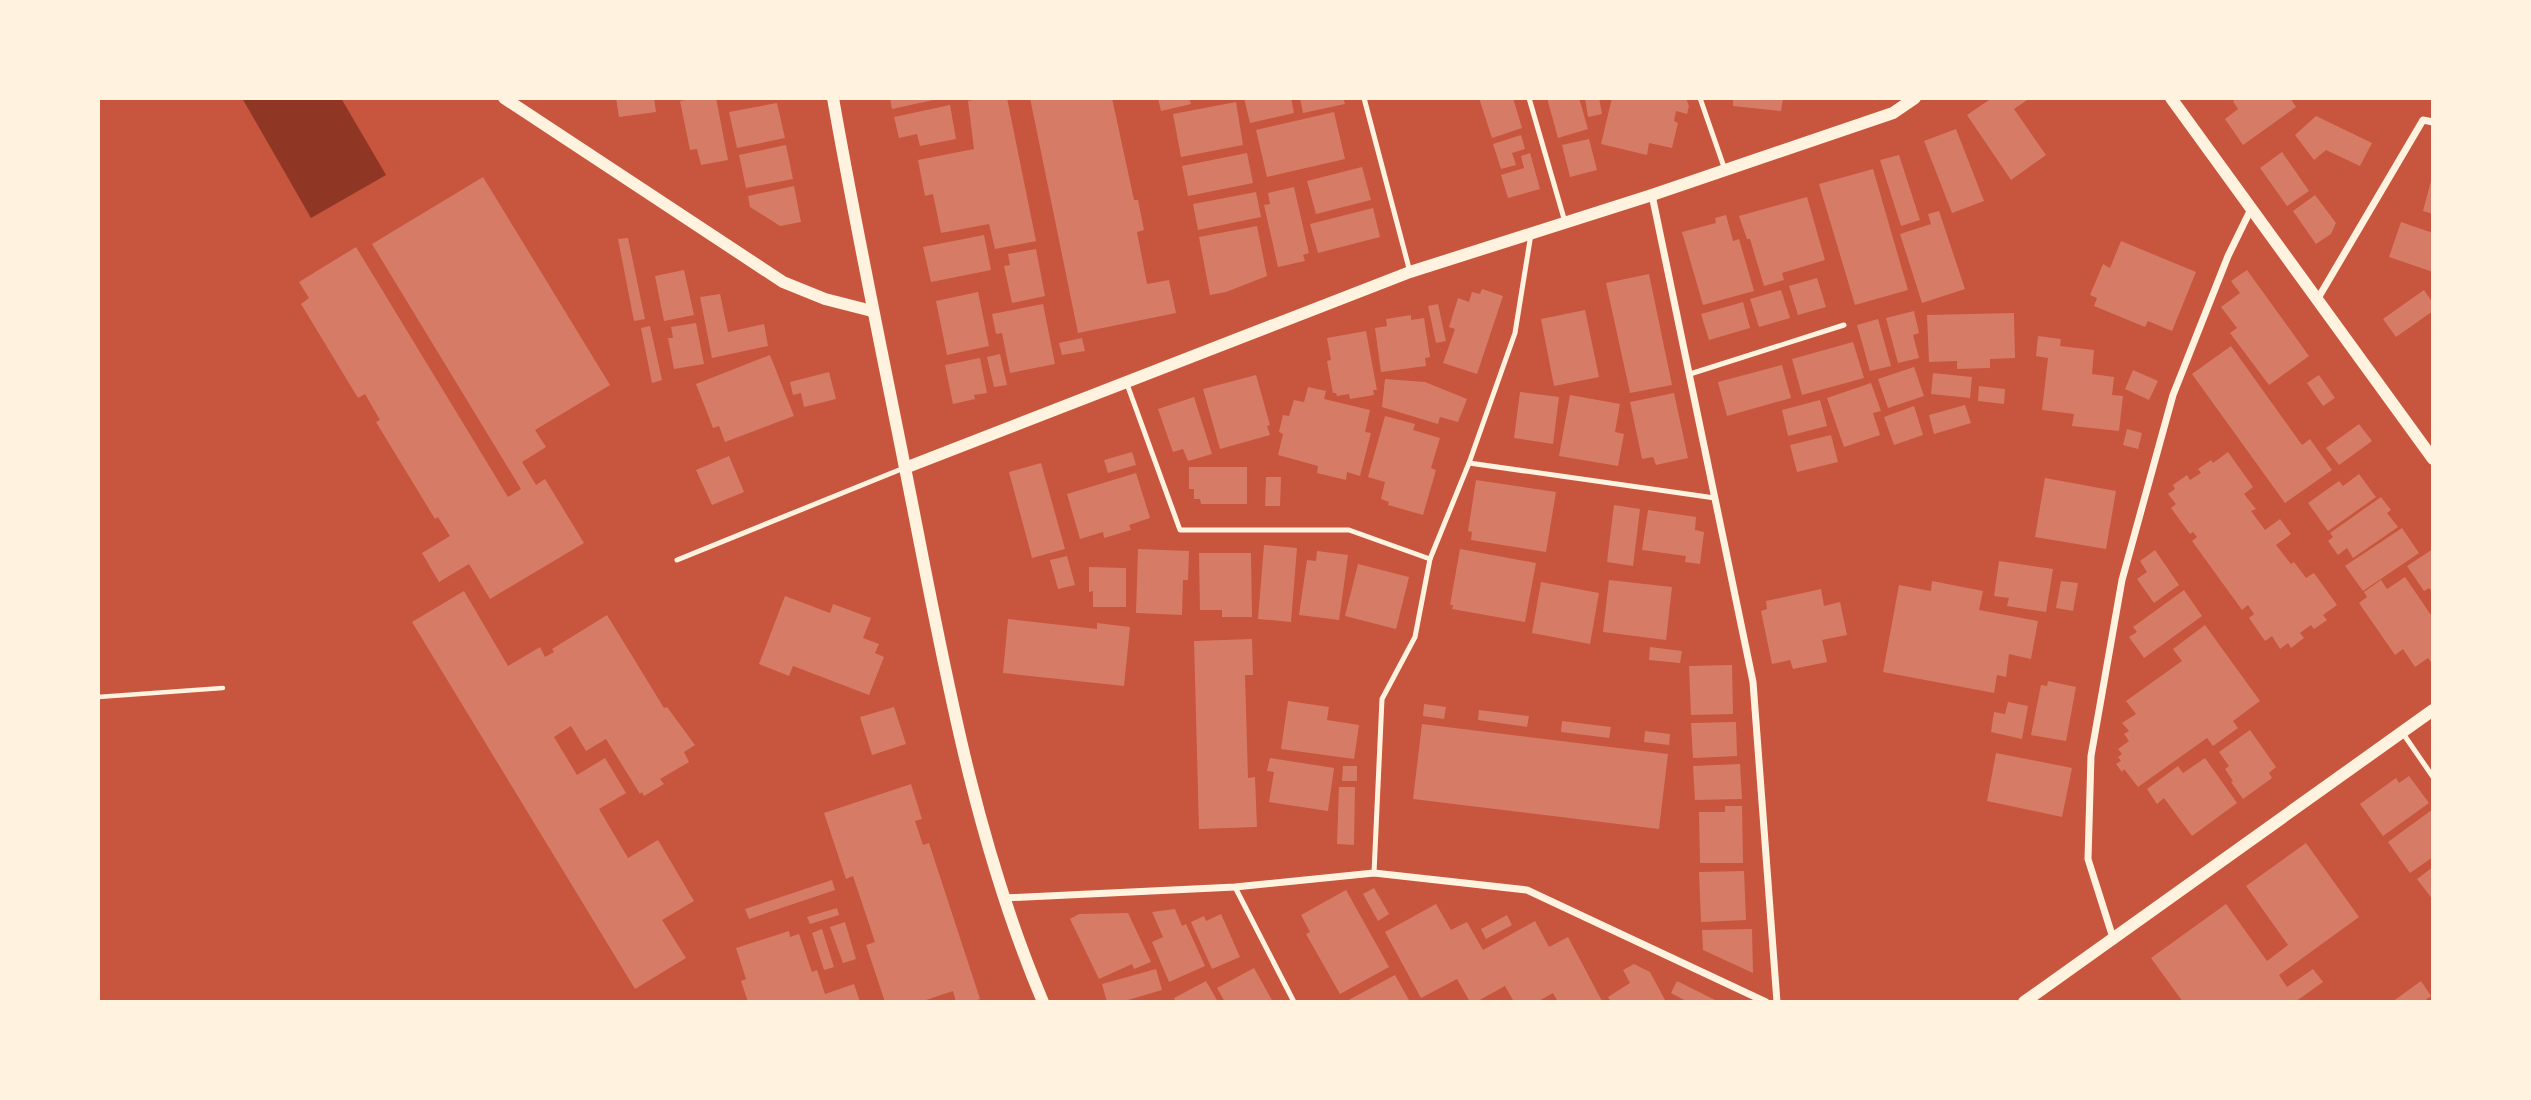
<svg xmlns="http://www.w3.org/2000/svg" width="2531" height="1100" font-family="'Playfair Display',serif">
  <style>
    .water { fill: #8f3625 }
    .building { fill: #d67c66 }
    .lines { fill: none; stroke-linecap: round; stroke-linejoin: round }
    .path { stroke: #fff3e0; stroke-width: 4.5 }
    .service { stroke: #fff3e0; stroke-width: 5 }
    .minor { stroke: #fff3e0; stroke-width: 7 }
    .tertiary { stroke: #fff3e0; stroke-width: 12 }
  </style>
  <rect width="100%" height="100%" fill="#c8553d"/>
  <path class="water" d="M242,98h99l45,77 -75,43z"/>
  <g class="building">
    <path d="M616,98h38l2,14 -37,5z"/>
    <path d="M693,98h23l12,62 -27,5 -4,-16 -7,1 -10,-49z"/>
    <path d="M890,98h48v1l-46,10z"/>
    <path d="M983,98h24l29,143 -41,8 -6,-25 -48,9 -8,-39 -8,2 -7,-36 56,-11 -6,-48z"/>
    <path d="M1030,98h82l22,102h4l6,30 -7,2 10,52 22,-4 7,33 -98,20z"/>
    <path d="M1158,98h31l2,6 -30,7z"/>
    <path d="M1244,98h47l3,15 -44,10z"/>
    <path d="M1300,98h43l2,6 -42,9z"/>
    <path d="M1479,98h34l9,30 -30,10z"/>
    <path d="M1547,98h32l9,31 -30,9z"/>
    <path d="M1585,98h14l3,16 -14,3z"/>
    <path d="M1612,98h74l3,8 -2,8 -11,-3 -2,10 4,2 -6,25 -23,-5 -2,12 -46,-11z"/>
    <path d="M1733,98h50l-2,13 -48,-5z"/>
    <path d="M1992,98h38l-16,11 32,46 -35,25 -44,-65z"/>
    <path d="M2237,98h53l6,9 -53,38 -18,-26 13,-10 -5,-8z"/>
    <path d="M1236,102l7,43 -62,12 -8,-43z"/>
    <path d="M777,103l8,35 -48,10 -8,-36z"/>
    <path d="M950,105l6,34 -36,7 -3,-12 -18,4 -5,-21z"/>
    <path d="M1334,112l11,47 -78,18 -11,-47z"/>
    <path d="M2316,116l56,27 -12,23 -34,-16 -12,10 -19,-25z"/>
    <path d="M1956,129l28,72 -32,12 -28,-72z"/>
    <path d="M1521,135l4,14 -13,4 4,12 -15,4 -8,-25z"/>
    <path d="M1589,139l8,31 -27,7 -8,-32z"/>
    <path d="M786,145l7,34 -47,9 -7,-33z"/>
    <path d="M2282,152l27,39 -22,15 -27,-38z"/>
    <path d="M1247,153l6,30 -65,13 -6,-30z"/>
    <path d="M1530,153l10,36 -32,9 -7,-23 23,-7 -3,-12z"/>
    <path d="M1899,155l21,65 -19,6 -21,-66z"/>
    <path d="M1362,167l9,33 -55,14 -9,-33z"/>
    <path d="M1873,169l35,121 -53,15 -36,-121z"/>
    <path d="M483,177l127,208 -75,45 11,17 -24,15 14,23 9,-6 39,64 -94,56 -21,-35 -30,18 -17,-29 28,-17 -12,-19 -3,2 -59,-97 4,-2 -15,-26 -7,4 -57,-94 8,-6 -10,-16 57,-35 152,250 13,-8 -149,-245z"/>
    <path d="M2432,177l1,1v36l-10,-3z"/>
    <path d="M794,186l7,36 -21,4 -30,-19 -2,-11z"/>
    <path d="M1294,187l15,66 -6,2 2,6 -27,6 -14,-62 6,-1 -2,-11z"/>
    <path d="M1256,192l5,25 -63,13 -5,-26z"/>
    <path d="M2315,195l21,28 -5,11 -15,10 -23,-33z"/>
    <path d="M1807,197l18,63 -43,13 2,7 -20,6 -14,-47h-3l-8,-23z"/>
    <path d="M1373,208l7,29 -62,16 -8,-29z"/>
    <path d="M1939,211l26,78 -43,14 -22,-69 31,-10 -3,-10z"/>
    <path d="M1726,215l7,26 6,-2 15,52 -51,14 -21,-73 34,-9 -1,-5z"/>
    <path d="M2401,222l32,11v39l-44,-15z"/>
    <path d="M1257,226l10,50 -41,16 -16,3 -11,-58z"/>
    <path d="M984,235l7,35 -60,12 -8,-35z"/>
    <path d="M628,238l17,81 -11,2 -16,-82z"/>
    <path d="M2121,241l75,31 -24,59 -24,-10 -3,6 -51,-21 3,-8 -7,-3 13,-31 7,4z"/>
    <path d="M1036,249l9,47 -33,7 -8,-37 6,-1 -2,-11z"/>
    <path d="M684,270l10,45 -30,6 -9,-45z"/>
    <path d="M2247,270l62,86 -40,29 -39,-52 7,-5 -16,-21 19,-14 -9,-12z"/>
    <path d="M1649,274l23,111 -42,8 -24,-110z"/>
    <path d="M1817,278l9,29 -28,8 -9,-29z"/>
    <path d="M1482,289l21,7 -26,78 -34,-11 12,-34 -6,-2 9,-29 11,4 3,-10 8,2z"/>
    <path d="M1781,290l9,28 -31,9 -9,-28z"/>
    <path d="M2424,290l9,13v8l-37,26 -13,-18z"/>
    <path d="M978,292l11,54 -42,9 -11,-54z"/>
    <path d="M720,294l8,38 36,-8 4,22 -56,12 -12,-61z"/>
    <path d="M1743,302l7,26 -41,12 -8,-26z"/>
    <path d="M1043,304l12,60 -45,9 -8,-40 -6,1 -4,-20z"/>
    <path d="M1438,304l8,37 -10,2 -8,-37z"/>
    <path d="M1585,310l14,67 -45,9 -13,-67z"/>
    <path d="M1914,311l5,22 -6,2 6,23 -21,5 -12,-45z"/>
    <path d="M2014,313l1,45 -25,1v9l-33,1v-8l-28,1 -2,-47z"/>
    <path d="M1411,315v5l13,-2 6,39 -5,1 1,8 -45,6 -6,-44 12,-2 -1,-7z"/>
    <path d="M1878,319l13,47 -21,5 -13,-46z"/>
    <path d="M696,323l8,41 -30,5 -6,-31h5l-2,-11z"/>
    <path d="M650,326l12,54 -10,3 -11,-55z"/>
    <path d="M1366,331l11,59h-4l1,5 -24,4 -1,-5 -12,2 -1,-3h-3l-6,-32 4,-1 -4,-22z"/>
    <path d="M2038,336l23,3 -1,7 34,4 -2,24 22,3 -2,18 11,1 -4,35 -47,-5 2,-12 -32,-4 6,-52 -12,-2z"/>
    <path d="M1082,338l3,13 -23,4 -3,-12z"/>
    <path d="M1853,342l11,36 -62,17 -10,-36z"/>
    <path d="M2231,346l71,99 8,-6 22,31 -47,33 -93,-129z"/>
    <path d="M1000,354l7,31 -13,2 -7,-30z"/>
    <path d="M770,355l24,61 -69,26 -6,-16 -6,2 -17,-44z"/>
    <path d="M980,358l7,35 -13,2 1,4 -22,5 -8,-39z"/>
    <path d="M1782,365l9,33 -64,18 -9,-34z"/>
    <path d="M1914,367l10,29 -36,12 -10,-29z"/>
    <path d="M2133,370l25,11 -9,19 -24,-11z"/>
    <path d="M829,372l7,27 -32,8 -3,-14 -8,2 -3,-13z"/>
    <path d="M1933,373l39,4 -2,21 -39,-4z"/>
    <path d="M1256,375l14,50 -3,1 3,9 -50,14 -17,-60z"/>
    <path d="M2319,375l16,23 -12,8 -16,-23z"/>
    <path d="M1385,379l40,3 42,17 -9,23 -18,-5 -2,7 -56,-17z"/>
    <path d="M1871,383l10,28 -8,2 7,22 -36,12 -17,-49z"/>
    <path d="M1979,386l26,3 -1,15 -26,-3z"/>
    <path d="M1308,387l18,4 -2,8 46,11 -5,22 6,1 -11,43 -13,-4 -1,8 -29,-7 1,-7 -40,-11 5,-21 -4,-2 4,-17 6,1 5,-16 10,2z"/>
    <path d="M1520,392l39,5 -6,47 -39,-6z"/>
    <path d="M1674,393l14,65 -32,7 -3,-8 -11,2 -12,-57z"/>
    <path d="M1570,395l50,9 -5,28 9,2 -6,32 -59,-10z"/>
    <path d="M1194,397l18,57 -24,7 -5,-12 -10,3 -15,-43z"/>
    <path d="M1820,400l7,26 -39,10 -6,-26z"/>
    <path d="M1965,405l6,18 -37,11 -5,-19z"/>
    <path d="M1914,406l9,29 -29,10 -10,-28z"/>
    <path d="M1385,416l30,8 -2,6 27,8 -9,30 5,2 -13,45 -35,-10 1,-3 -8,-3 4,-17 -17,-5z"/>
    <path d="M2359,424l13,17 -33,24 -13,-17z"/>
    <path d="M2127,429l15,4 -4,16 -15,-4z"/>
    <path d="M1831,435l7,27 -41,10 -7,-27z"/>
    <path d="M1132,452l4,13 -28,8 -4,-13z"/>
    <path d="M2228,452l25,35 -9,7 12,15 -5,2 14,19 15,-11 11,15 -15,11 15,19 3,-2 12,16 8,-5 23,32 -14,10 4,5 -13,9 -3,-4 -11,8 4,5 -13,10 -3,-5 -8,6 -8,-13 -7,5 -16,-23 5,-4 -6,-9 -6,5 -50,-69 5,-4 -4,-5 -3,2 -19,-26 5,-4 -8,-10 7,-5 -2,-4 14,-10 3,5 11,-7 -3,-4 13,-9 2,3z"/>
    <path d="M729,456l15,36 -32,13 -16,-35z"/>
    <path d="M1041,463l24,86 -33,9 -23,-86z"/>
    <path d="M1189,467h58v37h-46l-1,-5h-6v-10h-5z"/>
    <path d="M1136,473l14,45 -21,7 2,5 -27,8 -1,-6 -23,7 -13,-45z"/>
    <path d="M2359,474l17,23 -48,34 -20,-28 31,-22 4,5z"/>
    <path d="M1266,477h15l-1,29h-15z"/>
    <path d="M2045,478l71,13 -10,58 -71,-12z"/>
    <path d="M1476,480l80,12 -10,60 -75,-12 1,-8 -4,-1z"/>
    <path d="M2381,497l10,13 -4,3 11,14 -45,31 -6,-10 -9,7 -10,-14 5,-4 -3,-4z"/>
    <path d="M1614,505l26,4 -7,57 -26,-4z"/>
    <path d="M1648,510l48,7 -1,13 9,2 -4,32 -15,-2 1,-6 -44,-6z"/>
    <path d="M2402,528l17,25 -56,38 -18,-25z"/>
    <path d="M1264,545l33,3 -6,74 -33,-3z"/>
    <path d="M1138,549l51,2 -1,29h-5l-1,35 -46,-2z"/>
    <path d="M1460,549l76,14 -11,59 -73,-13 1,-4h-3z"/>
    <path d="M2433,549v44l-4,-5 -5,3 -17,-25z"/>
    <path d="M2155,550l24,35 -25,18 -17,-24 10,-7 -7,-11z"/>
    <path d="M1317,551l31,4 -9,65 -40,-5 8,-55 9,1z"/>
    <path d="M1199,553h52l1,64h-30v-7h-22z"/>
    <path d="M1067,556l8,29 -17,4 -8,-29z"/>
    <path d="M1999,561l54,8 -7,43 -39,-6 2,-8 -15,-2z"/>
    <path d="M1358,564l51,13 -13,52 -51,-13z"/>
    <path d="M1089,567l37,1v39h-33v-16l-4,1z"/>
    <path d="M2405,577l28,41v42l-2,2 -3,-4 -13,9 -12,-18 -8,6 -36,-52 8,-6 -3,-5 17,-12 6,9z"/>
    <path d="M1609,580l63,7 -6,53 -63,-8z"/>
    <path d="M1932,581l51,10 -4,19 59,11 -7,38 -22,-5 -3,23 -9,-2 -3,18 -111,-21 16,-87 32,6z"/>
    <path d="M2061,581l17,2 -5,28 -17,-3z"/>
    <path d="M1541,582l58,11 -9,51 -58,-11z"/>
    <path d="M1821,589l3,17 16,-4 7,33 -25,5 5,22 -34,7 -3,-9 -18,4 -11,-53 6,-2 -1,-8z"/>
    <path d="M2184,590l18,26 -58,42 -15,-21 8,-5 -4,-5z"/>
    <path d="M464,591l44,75 32,-19 5,10 9,-5 -2,-3 55,-34 57,93 3,-1 28,38 -11,7 5,10 -29,17 4,5 -20,12 -2,-4 -2,2 -34,-55 -20,12 -15,-25 -17,11 23,38 28,-17 21,35 -27,16 29,49 30,-18 36,61 -32,19 24,38 -51,31 -223,-367z"/>
    <path d="M785,596l45,17 3,-9 38,14 -8,20 16,6 -4,9 9,4 -15,38 -76,-29 -4,10 -30,-12z"/>
    <path d="M1008,619l89,10v-6l33,4 -6,59 -121,-13z"/>
    <path d="M2205,625l55,76 -27,20 5,7 -25,18 -6,-8 -69,49 -14,-18 -2,3 -6,-8 5,-3 -3,-4 4,-3 -4,-5 11,-8 -5,-7 5,-3 -7,-8 14,-9 -10,-13 56,-40 -9,-12z"/>
    <path d="M1252,639l1,36h-8l3,103 7,-1 2,50 -58,2 -5,-188z"/>
    <path d="M1650,647l32,4 -2,12 -31,-3z"/>
    <path d="M1732,665l1,49 -42,1 -2,-49z"/>
    <path d="M2048,681l28,6 -10,54 -35,-6 10,-50 6,1z"/>
    <path d="M1288,701l41,6 -2,13 32,5 -5,34 -73,-10z"/>
    <path d="M2008,702l20,4 -6,33 -31,-7 3,-20 11,2z"/>
    <path d="M1424,704l22,3 -2,12 -21,-3z"/>
    <path d="M894,707l12,37 -34,11 -12,-38z"/>
    <path d="M1479,710l50,6 -2,11 -49,-7z"/>
    <path d="M1562,721l49,6 -2,11 -48,-6z"/>
    <path d="M1736,722l1,34 -44,2 -2,-35z"/>
    <path d="M1422,724l246,30 -9,75 -246,-30z"/>
    <path d="M2250,730l26,37 -7,6 3,5 -29,21 -12,-17 2,-1 -8,-12 4,-3 -10,-14z"/>
    <path d="M1645,731l25,3 -1,11 -25,-3z"/>
    <path d="M1996,753l76,15 -10,49 -75,-16z"/>
    <path d="M1270,758l64,10 -6,43 -59,-9 5,-30 -7,-1z"/>
    <path d="M2205,758l32,45 -45,33 -28,-38 -7,6 -10,-15 31,-23 5,7z"/>
    <path d="M1740,764l2,35 -47,1 -2,-34z"/>
    <path d="M1343,766h14v15h-15z"/>
    <path d="M2409,776l20,27 -46,33 -23,-32 36,-26 3,5z"/>
    <path d="M911,784l11,35 -7,2 8,24 6,-2 51,156 -9,3h-15l-3,-11 -33,11h-35l-19,-57 9,-3 -22,-66 -7,3 -22,-66z"/>
    <path d="M1339,787h16l-1,58 -17,-1z"/>
    <path d="M1725,806h17l1,57h-43l-1,-51h26z"/>
    <path d="M2433,809v48l-23,16 -22,-31z"/>
    <path d="M2306,843l53,74 -80,58 8,12 26,-18 10,13 -28,20h-112l-32,-44 75,-54 41,57 21,-16 -42,-59z"/>
    <path d="M2433,867v33l-16,-21z"/>
    <path d="M1744,871l2,49 -45,2 -2,-50z"/>
    <path d="M832,880l3,10 -86,29 -4,-10z"/>
    <path d="M1374,888l15,26 -11,7 -15,-27z"/>
    <path d="M1346,890l43,77 -49,27 -34,-60 4,-2 -9,-17z"/>
    <path d="M1436,904l15,26 16,-8 16,28 52,-29 14,26 19,-10 34,64 -44,1 -5,-9 -16,9h-23l-9,-16 -29,16h-6l-13,-23 -36,19 -36,-66z"/>
    <path d="M837,908l2,7 -29,9 -3,-7z"/>
    <path d="M1175,909l7,17 4,-2 19,42 -36,16 -17,-40 11,-5 -11,-25z"/>
    <path d="M1128,913l23,49 -17,7 -2,-5 -33,15 -29,-60 9,-5z"/>
    <path d="M1221,914l19,43 -28,12 -21,-47 13,-6 2,5z"/>
    <path d="M1507,915l5,10 -26,14 -5,-10z"/>
    <path d="M845,922l11,37 -13,4 -13,-36z"/>
    <path d="M822,929l12,38 -10,3 -12,-37z"/>
    <path d="M1752,929l1,44 -50,-23 -1,-20z"/>
    <path d="M789,931l1,6 9,-3 13,38 5,-2 8,24 29,-10 6,18h-112l-7,-21 5,-2 -10,-31z"/>
    <path d="M1634,964l16,8 16,30h-55l-3,-5 22,-14 -7,-13z"/>
    <path d="M1254,968l19,34h-48l-8,-14z"/>
    <path d="M1156,969l6,21 -41,12h-14l-5,-18z"/>
    <path d="M1395,975l15,27h-65z"/>
    <path d="M1206,981l12,21h-42l-2,-4z"/>
    <path d="M1677,981l42,21h-31l-17,-9z"/>
    <path d="M2421,981l10,15 -8,6h-31z"/>
  </g>
  <g class="lines">
    <path class="path" d="M98,697l125,-9"/>
    <g class="service">
      <path d="M1364,98l46,174"/>
      <path d="M1529,98l36,124"/>
      <path d="M1700,98l25,72"/>
      <path d="M1690,374l154,-49"/>
      <path d="M1127,384l53,146h169l81,29"/>
      <path d="M1469,463l246,35"/>
      <path d="M677,560l227,-92"/>
      <path d="M2402,732l31,45"/>
      <path d="M1374,873l8,-174 33,-62 15,-78 39,-96 46,-130 16,-99"/>
      <path d="M1235,887l59,115"/>
    </g>
    <g class="minor">
      <path d="M1652,195l101,487 24,320"/>
      <path d="M2317,300l106,-180 10,2"/>
      <path d="M1004,898l231,-11 139,-14 153,17 239,112"/>
      <path d="M2113,938l-25,-79 3,-103 31,-176 51,-185 55,-139 23,-47"/>
    </g>
    <g class="tertiary">
      <path d="M504,98l279,184 42,17 47,12"/>
      <path d="M833,98c24,137 53,273 80,410 33,168 63,336 130,494"/>
      <path d="M2171,98l262,361"/>
      <path d="M905,468l505,-196 242,-77 241,-82 22,-15"/>
      <path d="M2024,1002l409,-292"/>
    </g>
  </g>
  <rect width="2531" height="1100" fill="none" stroke="#fff3e0" stroke-width="200"/>
</svg>
